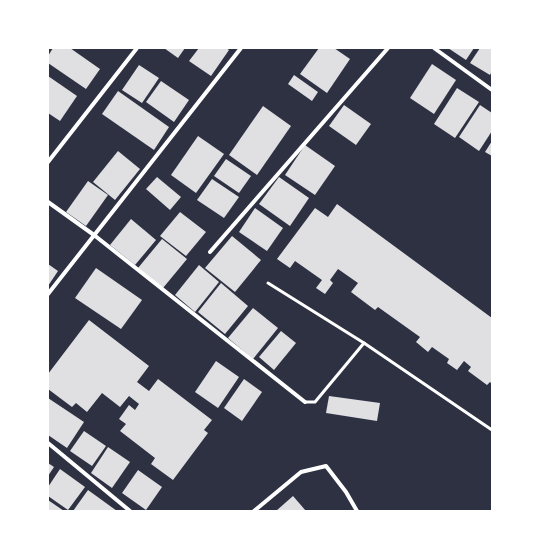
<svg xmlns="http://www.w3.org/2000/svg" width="540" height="559" font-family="Overpass,sans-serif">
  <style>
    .building { fill: #e0e0e3 }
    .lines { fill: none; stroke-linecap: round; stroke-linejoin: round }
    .service { stroke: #fff; stroke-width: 3 }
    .minor { stroke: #fff; stroke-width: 4 }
  </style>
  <rect width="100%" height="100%" fill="#2d3142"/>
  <g class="building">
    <path d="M53,48h17l30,21 -14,20 -38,-26v-7z"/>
    <path d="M164,48h21l-7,10z"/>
    <path d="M199,48h27l3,2 -18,26 -22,-15z"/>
    <path d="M319,48h15l16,11 -23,34 -27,-19z"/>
    <path d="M448,48h26l-8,12z"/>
    <path d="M480,48h12v23l-2,4 -20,-12z"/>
    <path d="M432,64l24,16 -22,34 -24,-16z"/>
    <path d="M139,65l20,13 -17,25 -20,-13z"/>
    <path d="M294,75l24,17 -6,9 -24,-17z"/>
    <path d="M48,76l29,20 -17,25 -12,-8z"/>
    <path d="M161,81l28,19 -15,22 -28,-20z"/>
    <path d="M457,88l22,14 -24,36 -21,-14z"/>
    <path d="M118,91l51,36 -15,23 -52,-36z"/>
    <path d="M344,105l27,19 -15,21 -27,-19z"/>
    <path d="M480,105l12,8v18l-13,20 -20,-14z"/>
    <path d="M263,106l28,20 -34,49 -28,-20z"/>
    <path d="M198,136l26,18 -28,39 -25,-18z"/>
    <path d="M492,141v15l-7,-4z"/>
    <path d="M305,145l30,21 -20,29 -30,-20z"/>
    <path d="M118,151l22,18 -25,31 -22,-18z"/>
    <path d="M226,159l25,17 -12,17 -25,-17z"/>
    <path d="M157,177l24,20 -11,13 -24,-21z"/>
    <path d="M279,177l30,21 -19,28 -31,-22z"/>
    <path d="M212,179l27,18 -15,21 -27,-18z"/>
    <path d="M88,181l20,14 -22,31 -20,-14z"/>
    <path d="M337,204l155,114v66l-2,-2 -3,3 -19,-14 3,-4 -7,-6 -7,9 -10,-7 2,-4 -17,-12 -4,5 -12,-10 4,-5 -42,-30 -3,3 -24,-18 7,-9 -20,-14 -8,11 3,3 -8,11 -9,-6 6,-8 -27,-19 -5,7 -13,-9 38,-51 13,9z"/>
    <path d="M255,208l28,20 -16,23 -28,-19z"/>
    <path d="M180,212l26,20 -20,24 -26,-20z"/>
    <path d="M131,219l25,21 -21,25 -25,-20z"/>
    <path d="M232,236l29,24 -26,32 -30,-24z"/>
    <path d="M162,239l25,20 -24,29 -25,-20z"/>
    <path d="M48,264l10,7 -10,15z"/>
    <path d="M199,265l20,17 -24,30 -20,-17z"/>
    <path d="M96,268l46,32 -21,29 -46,-31z"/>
    <path d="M221,283l27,23 -23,28 -27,-22z"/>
    <path d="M253,308l25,20 -25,31 -25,-21z"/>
    <path d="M89,320l60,46 -12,16 12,9 9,-12 54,41 -8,10 4,3 -35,47 -22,-16 4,-6 -35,-27 6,-7 -7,-5 10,-14 6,5 4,-6 -10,-8 -9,11 -18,-14 -15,19 -11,-9 -4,4 -24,-18v-15z"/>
    <path d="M281,331l15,12 -22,27 -15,-13z"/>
    <path d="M216,361l23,16 -21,31 -23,-16z"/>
    <path d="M244,379l18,13 -20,29 -18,-13z"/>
    <path d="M329,396l51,7 -3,18 -51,-8z"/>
    <path d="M48,398l36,24 -17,26 -19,-13z"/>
    <path d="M84,431l22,15 -14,20 -22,-15z"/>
    <path d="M108,447l22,15 -18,26 -21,-15z"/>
    <path d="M48,463l6,4 -6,9z"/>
    <path d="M60,469l25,18 -17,23 -20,-14v-9z"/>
    <path d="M138,470l24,17 -16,23 -24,-17z"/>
    <path d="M88,490l29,21h-44z"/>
    <path d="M293,496l13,15h-30z"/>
    <path d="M48,500l16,11h-16z"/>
  </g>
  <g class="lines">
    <g class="service">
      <path d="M268,283l96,60"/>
      <path d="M305,402h10l49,-59 128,87"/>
    </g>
    <g class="minor">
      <path d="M434,48l58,42"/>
      <path d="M48,162l89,-114"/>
      <path d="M48,202l46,33 211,167"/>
      <path d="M210,252l178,-204"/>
      <path d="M48,294l193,-246"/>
      <path d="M48,443l82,68"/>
      <path d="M254,511l47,-39 25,-6 20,26 11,19"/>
    </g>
  </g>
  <rect width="540" height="559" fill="none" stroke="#ffffff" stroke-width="98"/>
</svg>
